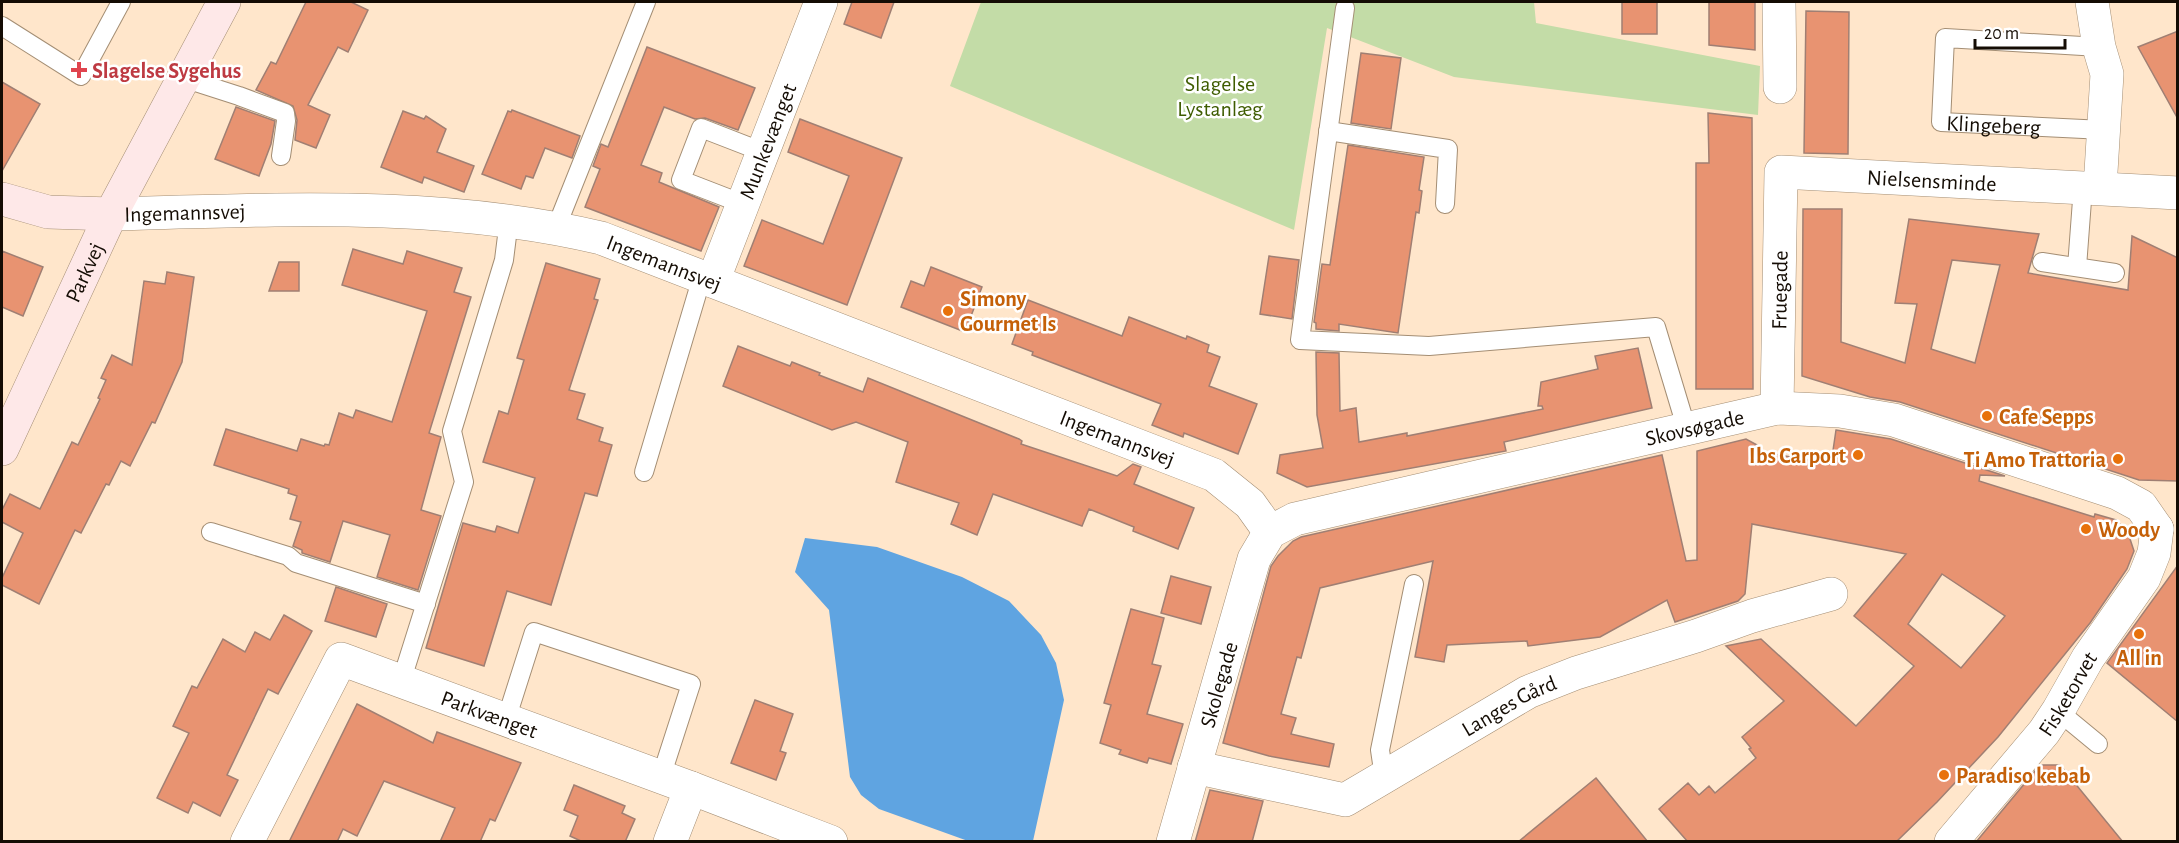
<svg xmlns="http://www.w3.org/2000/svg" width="2179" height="843" font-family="'Alegreya Sans',sans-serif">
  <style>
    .green { fill: #c3dca7 }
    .water { fill: #5fa4e1 }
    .building { fill: #e89371; stroke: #a07f73; stroke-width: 1.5; fill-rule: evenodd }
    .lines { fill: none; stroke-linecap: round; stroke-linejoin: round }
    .lane-casing { stroke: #a48e74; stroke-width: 20 }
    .street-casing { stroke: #a48e74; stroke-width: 34 }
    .secondary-casing { stroke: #a48e74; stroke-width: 34 }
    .lane { stroke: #fff; stroke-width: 18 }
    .street { stroke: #fff; stroke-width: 33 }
    .secondary { stroke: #fee8e8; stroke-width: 33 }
    .health-dot { fill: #e0444e; stroke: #fff; stroke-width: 2 }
    .food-dot { fill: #e8710a; stroke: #fff; stroke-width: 2 }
    .labels { text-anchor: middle; stroke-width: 5; stroke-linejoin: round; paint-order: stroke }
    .health-label { font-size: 22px; font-weight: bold; fill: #be3a42; stroke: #fff; text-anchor: start }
    .park-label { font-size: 22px; fill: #3e5c00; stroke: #fff }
    .street-label { font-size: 22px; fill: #140c04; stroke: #fff }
    .food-label { font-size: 22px; font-weight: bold; fill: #c56008; stroke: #fff; text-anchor: start }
  </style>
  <rect width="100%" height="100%" fill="#ffe6cb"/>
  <path class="green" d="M981,2h553l2,21 224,43 -2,49 -304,-38 -127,-49 -33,202 -344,-144z"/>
  <path class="water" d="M805,538l72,9 85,30 47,24 32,34 15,28 8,37 -31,141h-65l-89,-32 -18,-14 -11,-18 -21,-167 -34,-38z"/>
  <g class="building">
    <path d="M306,2h45l17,8 -20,42 -10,-5 -30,58 22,10 -14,33 -21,-8 2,-20 -4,-14 -37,-16 15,-28 5,2z"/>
    <path d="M852,2h42l-13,36 -37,-14z"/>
    <rect x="1622" y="2" width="35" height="32"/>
    <path d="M1709,2h46v48l-46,-5z"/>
    <path d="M1806,11l43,1 -1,142 -44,-1z"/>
    <path d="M2178,31v88l-40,-72z"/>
    <path d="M647,47l108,41 -17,42 -33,-12 -10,1 -31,-12 -23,58 21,8 -3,9 60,25 -18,44 -116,-44 15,-38 -7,-3 8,-22 7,3z"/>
    <path d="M1361,53l40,5 -10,71 -40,-6z"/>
    <path d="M2,82l38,22 -38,67z"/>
    <path d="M236,107l39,14 -4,23 -12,32 -44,-17z"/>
    <path d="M512,110l68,26 -8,22 -27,-10 -12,30 -7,-2 -5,13 -39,-15 26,-63 3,1z"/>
    <path d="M403,111l21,8 2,-3 20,13 -9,23 37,14 -10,26 -40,-15 -2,6 -41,-16z"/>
    <path d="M1708,113l44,5 1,271h-57v-226h13z"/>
    <path d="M800,119l102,39 -55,147 -103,-39 18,-46 61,24 26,-68 -61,-24z"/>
    <path d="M1348,145l76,12 -5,33 3,1 -3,22 -3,-1 -18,121 -59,-9v7l-23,-2v-6l-2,-1 8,-58 8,1z"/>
    <path d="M1803,209h39l-1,133 64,21 12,-59 -22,-1 14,-84 130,15 -11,39 100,17 4,-54 46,22v223l-39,-1 -239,-78 -30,-5 -68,-21zM1952,260l48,5 -25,98 -44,-14z"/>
    <path d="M353,249l50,15 4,-13 55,17 -8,24 17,5 -42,136 12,4 -20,73 20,6 -23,74 -41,-13 13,-42 -47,-14 -13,41 -28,-9v-3l-9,-4 8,-24 -11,-3 7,-23 -9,-3 1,-4 -75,-24 12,-36 71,22 4,-12 23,7 1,-2 4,1 10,-32 14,5 3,-8 36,12 35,-111 -85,-26z"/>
    <path d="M2,251l41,16 -20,49 -21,-9z"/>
    <path d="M1269,256l30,4 -7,59 -32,-5z"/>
    <path d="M279,262h20v29h-30z"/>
    <path d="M546,263l54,16 -6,20 4,1 -29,90 16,4 -8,25 26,9 -4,13 13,4 -15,51 -12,-3 -34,112 -44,-14 -23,75 -58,-18 37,-125 32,9 2,-6 21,7 17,-55 -52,-16 16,-51 9,3 16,-54 -7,-2z"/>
    <path d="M931,267l51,20 -17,45 -64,-25 10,-26 13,5z"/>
    <path d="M167,272l27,5 -12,85 -27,61 -3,-1 -22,44 -9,-5 -12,24 -3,-1 -25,49 -6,-3 -36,74 -37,-19v-7l21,-45 -21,-11v-12l8,-16 30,15 32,-67 6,3 22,-46 -2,-1 8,-18 -5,-2 11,-23 20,10 12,-84 21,3z"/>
    <path d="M1028,300l94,36 7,-19 57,22 1,-3 22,9 -2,7 13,5 -11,29 48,18 -19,50 -54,-21 -1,4 -31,-12 9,-21 -129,-49 1,-3 -21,-8z"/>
    <path d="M738,346l52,20 2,-4 28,11 -1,2 44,17 5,-14 151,61 3,2 -1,3 96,32 16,-12 8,3 -7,17 60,24 -16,41 -45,-18 1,-4 -45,-18 -7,17 -89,-32 -16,41 -26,-11 8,-21 -63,-21 12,-40 -52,-20 -24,8 -109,-44z"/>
    <path d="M1638,348l14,60 -148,34 2,9 -199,36 -30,-14 3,-18 43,-7 -6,-33 -1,-63 23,1 1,58 16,-3 3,34 48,-9v3l136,-27 -1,-3h-4l3,-24 57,-13 -3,-13z"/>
    <path d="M1836,430l55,9 114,37 -25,-1 -1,6 115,36 1,-3 21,6 12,13 6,18 -7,18 -37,54 -92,114 -61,65 -41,40h-208l-29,-33 29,-26 11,12 10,-9 6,7 41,-35 -7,-9 2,-1 -9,-11 42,-36 -58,-55 35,-7 95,87 58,-60 -60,-50 52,-62 -154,-30 -7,70 -7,7 -63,21 -8,-22 -67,37 -72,9 -1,-5 -80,4 -3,17 -29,-5 18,-96 -113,27 -19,70 -4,-1 -16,57 15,4 -5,16 43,10 -5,23 -60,-11 -46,-13 48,-177 7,-10 15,-15 8,-4 361,-82 24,106 11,-1v-109l49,-12 11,6v6l74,13zM1942,574l63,42 -44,52 -53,-44z"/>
    <path d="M2178,565v157l-71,-59z"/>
    <path d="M1171,576l40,11 -10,37 -40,-11z"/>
    <path d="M336,587l51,17 -11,33 -51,-16z"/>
    <path d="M1131,609l33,9 -12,46 9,2 -14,48 36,10 -12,40 -22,-6 -2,5 -28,-9 2,-4 -21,-7 11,-38 -7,-2z"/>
    <path d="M284,615l28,16 -34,63 -10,-5 -41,86 11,5 -18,36 -27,-14 -5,11 -31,-15 32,-65 -16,-7 19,-40 5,2 26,-49 22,13 10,-20 15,8z"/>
    <path d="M755,700l38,14 -13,37 6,2 -10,27 -45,-17z"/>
    <path d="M357,704l76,39 4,-11 84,31 -26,58 -5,-2 -10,23h-40l15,-34 -71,-27 -27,55 -14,-7 -6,13h-48z"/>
    <path d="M2040,765h20l63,77h-147z"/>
    <path d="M1596,778l52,64h-130z"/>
    <path d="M574,785l51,21 -3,7 13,6 -10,23h-42l-13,-6 8,-20 -14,-6z"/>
    <path d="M1210,790l53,11 -11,41h-57z"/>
  </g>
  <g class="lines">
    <g class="lane-casing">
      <g id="lane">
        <path d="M1345,8l-45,332 129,6 227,-19 31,103"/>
        <path d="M2,26l79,50 40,-74"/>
        <path id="s1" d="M2099,47l-154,-9 -4,84 163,8"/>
        <path d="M183,78l56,18 46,17 1,8 -5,35"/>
        <path d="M1328,131l120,18 -3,55"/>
        <path d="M743,204l-62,-24 20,-52 62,24"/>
        <path d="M556,228l90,-226"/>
        <path d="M2042,262l73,11"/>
        <path d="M2077,267l6,-80"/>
        <path d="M644,472l58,-195"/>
        <path d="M211,532l77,24 8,7 130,41"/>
        <path d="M401,682l63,-200 -12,-51 52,-171 5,-40"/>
        <path d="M2058,711l40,33"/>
        <path d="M506,720l28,-88 157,52 -30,93"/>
        <path d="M1384,777l-4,-27 34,-166"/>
      </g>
    </g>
    <g class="street-casing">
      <g id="street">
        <path d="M1779,2l1,85"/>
        <path d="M2092,2l7,45 8,27 -7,114"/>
        <path id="s2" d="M111,214c163,-4 330,-14 490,24l613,237 36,29 20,28"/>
        <path id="s3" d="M713,281l108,-279"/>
        <path id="s4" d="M1777,408l4,-236 397,21"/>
        <path id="s5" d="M1194,767l151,33 183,-108 48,-19 120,-37 56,-20 79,-22"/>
        <path id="s6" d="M247,842l94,-183 350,129 140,54"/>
        <path d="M670,842l21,-54"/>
        <path id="s7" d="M1173,842l81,-283 16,-27 25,-13 482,-111 63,3 54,9 223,73 24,13 16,23"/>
        <path id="s8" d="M1951,842l93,-110 14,-21 30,-53 56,-80 10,-25 3,-24"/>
      </g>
    </g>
    <g class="secondary-casing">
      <g id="secondary">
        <path d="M2,199l46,13 63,2"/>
        <path id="s9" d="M2,449l109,-235 113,-212"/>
      </g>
    </g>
    <use href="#lane" class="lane"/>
    <use href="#street" class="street"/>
    <use href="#secondary" class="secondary"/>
  </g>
  <path class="health-dot" d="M76 61h6v6h6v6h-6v6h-6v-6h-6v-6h6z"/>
  <g class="food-dot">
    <circle cx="948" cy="311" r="6"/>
    <circle cx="1987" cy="416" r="6"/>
    <circle cx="1858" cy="455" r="6"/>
    <circle cx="2118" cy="459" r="6"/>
    <circle cx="2086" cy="529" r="6"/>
    <circle cx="2139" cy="634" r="6"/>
    <circle cx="1944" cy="775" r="6"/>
  </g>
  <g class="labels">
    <g class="health-label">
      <text x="92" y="78">Slagelse Sygehus</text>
    </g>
    <g class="park-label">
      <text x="1220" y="91">Slagelse<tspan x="1220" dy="25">Lystanlæg</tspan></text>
    </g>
    <g class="street-label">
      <text dy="8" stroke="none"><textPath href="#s1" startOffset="291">Klingeberg</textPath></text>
      <text dy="8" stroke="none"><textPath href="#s3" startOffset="150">Munkevænget</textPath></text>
      <text dy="8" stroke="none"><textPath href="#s4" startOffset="387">Nielsensminde</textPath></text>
      <text dy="8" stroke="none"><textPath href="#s2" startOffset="74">Ingemannsvej</textPath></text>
      <text dy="8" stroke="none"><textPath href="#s2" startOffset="560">Ingemannsvej</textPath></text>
      <text dy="8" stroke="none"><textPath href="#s9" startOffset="195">Parkvej</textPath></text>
      <text dy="8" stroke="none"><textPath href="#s4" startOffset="118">Fruegade</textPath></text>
      <text dy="8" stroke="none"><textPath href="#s7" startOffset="764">Skovsøgade</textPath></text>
      <text dy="8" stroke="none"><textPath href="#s2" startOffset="1046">Ingemannsvej</textPath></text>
      <text dy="8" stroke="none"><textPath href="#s7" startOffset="164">Skolegade</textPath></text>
      <text dy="8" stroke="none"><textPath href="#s8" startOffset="189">Fisketorvet</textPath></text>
      <text dy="8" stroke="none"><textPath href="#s5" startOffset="344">Langes Gård</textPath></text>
      <text dy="8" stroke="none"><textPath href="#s6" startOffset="364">Parkvænget</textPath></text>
    </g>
    <g class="food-label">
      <text x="960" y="306">Simony<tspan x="960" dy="25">Gourmet Is</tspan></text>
      <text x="1999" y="424">Cafe Sepps</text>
      <text x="1846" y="463" text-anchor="end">Ibs Carport</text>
      <text x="2106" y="467" text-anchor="end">Ti Amo Trattoria</text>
      <text x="2098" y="537">Woody</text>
      <text x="2139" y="665" text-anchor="middle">All in</text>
      <text x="1956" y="783">Paradiso kebab</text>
    </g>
  </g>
  <rect width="2179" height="843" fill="none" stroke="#140c04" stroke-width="6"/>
  <path d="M1975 39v9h90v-9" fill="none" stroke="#140c04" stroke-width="3"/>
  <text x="1984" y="39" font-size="18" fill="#140c04" stroke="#ffffff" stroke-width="4.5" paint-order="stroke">20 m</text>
</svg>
